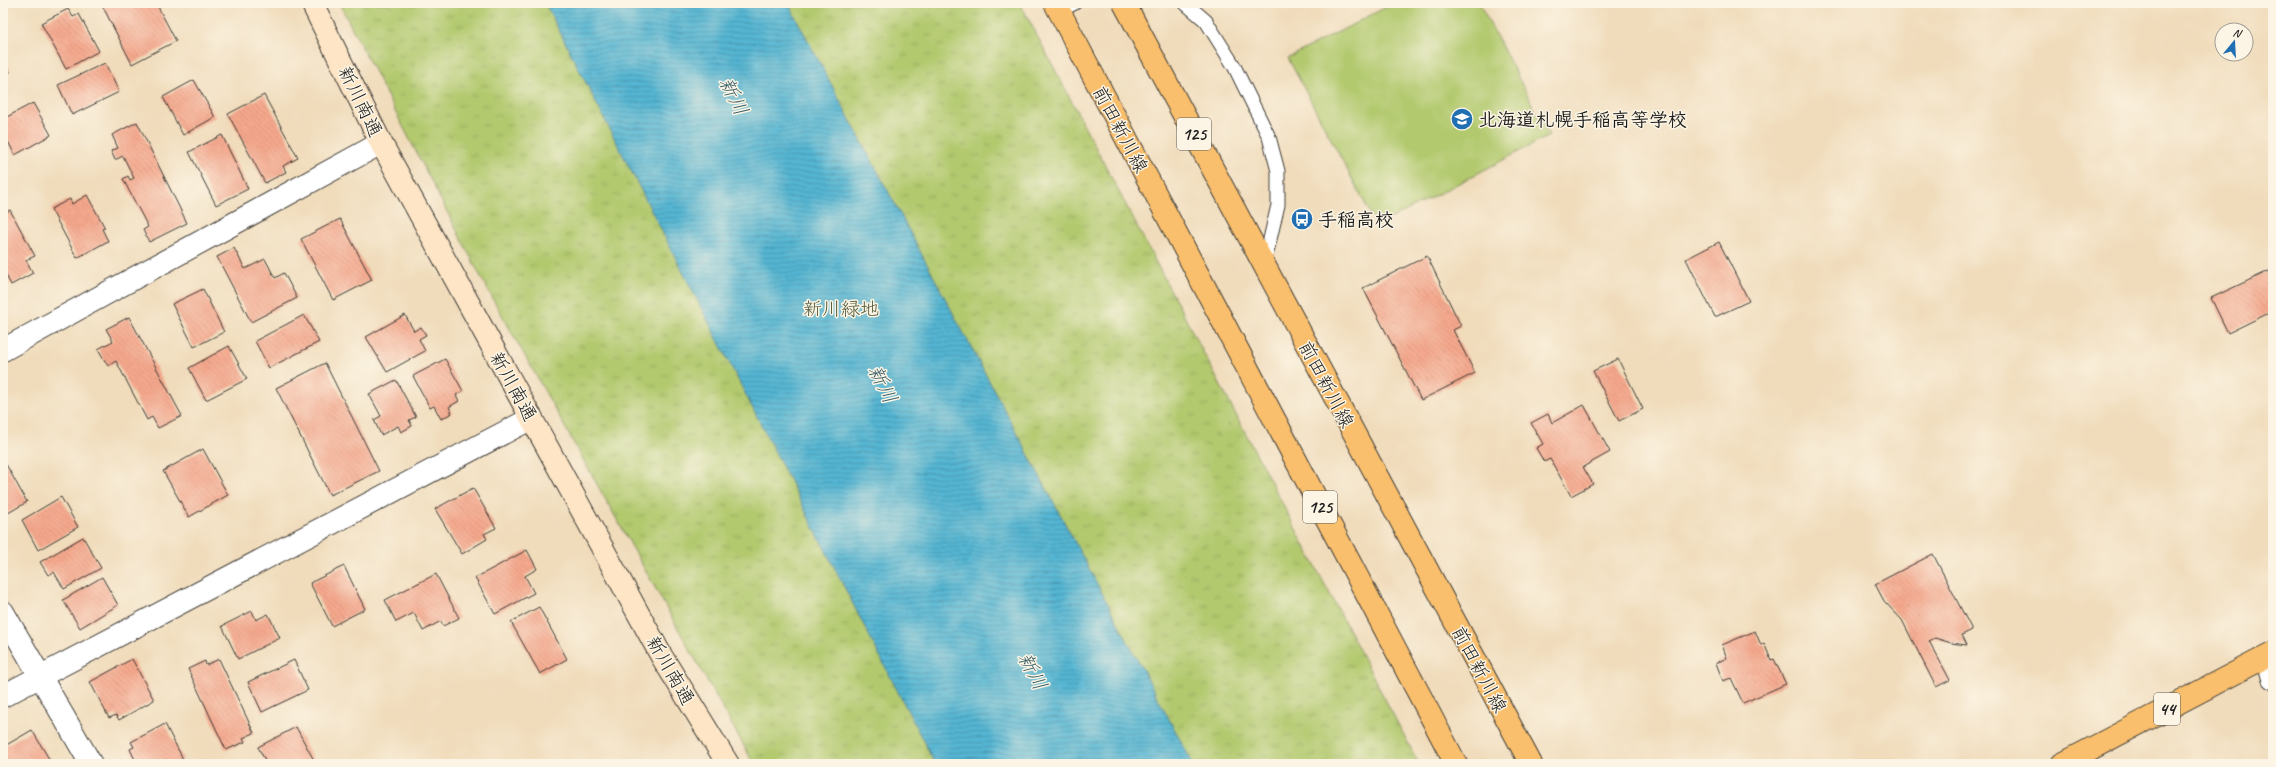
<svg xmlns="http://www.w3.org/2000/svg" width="2276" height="767" font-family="Caveat,'Klee One',sans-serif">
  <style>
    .green { fill: #b2c96e; stroke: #677245 }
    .park { fill: url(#park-tufts); stroke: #677245 }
    .water { fill: url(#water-rules); stroke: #386978 }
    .building { fill: url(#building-back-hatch) }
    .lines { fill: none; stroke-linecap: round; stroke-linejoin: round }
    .lane-casing { stroke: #3c3934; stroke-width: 15 }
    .street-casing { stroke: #3c3934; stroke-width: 24 }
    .secondary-casing { stroke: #3c3934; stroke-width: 24 }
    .primary-casing { stroke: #3c3934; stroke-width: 24 }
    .lane { stroke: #fff; stroke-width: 13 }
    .street { stroke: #fff; stroke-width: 22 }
    .secondary { stroke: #fde5c5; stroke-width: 22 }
    .primary { stroke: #f9bf6d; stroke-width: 22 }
    .labels { text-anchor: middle; stroke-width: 3; stroke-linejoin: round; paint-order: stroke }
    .shield { fill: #fcf5e5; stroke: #5f5d58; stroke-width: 1 }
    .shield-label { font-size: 18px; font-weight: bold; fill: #1c1c1c }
    .street-label { font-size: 19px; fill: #1c1c1c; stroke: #fcf5e5 }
    .poi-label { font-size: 19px; font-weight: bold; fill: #1c1c1c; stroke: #fcf5e5; text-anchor: start }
    .park-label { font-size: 19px; fill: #505939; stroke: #fcf5e5 }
    .water-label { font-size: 20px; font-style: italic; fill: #335a65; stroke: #fcf5e5 }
  </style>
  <defs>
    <pattern id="park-tufts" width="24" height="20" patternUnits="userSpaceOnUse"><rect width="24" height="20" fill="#b2c96e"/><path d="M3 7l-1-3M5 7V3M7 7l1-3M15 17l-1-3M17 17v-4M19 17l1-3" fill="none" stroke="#98ac5f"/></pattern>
    <pattern id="water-rules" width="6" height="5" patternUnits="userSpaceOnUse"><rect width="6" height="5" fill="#55b6d3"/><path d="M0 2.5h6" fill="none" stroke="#4693aa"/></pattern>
    <pattern id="building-back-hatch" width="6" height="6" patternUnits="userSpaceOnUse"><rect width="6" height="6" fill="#f5a88d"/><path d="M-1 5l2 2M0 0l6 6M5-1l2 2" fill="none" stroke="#d19079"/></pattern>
  </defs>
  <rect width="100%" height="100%" fill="#fcf5e5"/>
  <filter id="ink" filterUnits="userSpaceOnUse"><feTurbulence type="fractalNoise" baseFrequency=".025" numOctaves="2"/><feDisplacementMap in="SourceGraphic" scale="8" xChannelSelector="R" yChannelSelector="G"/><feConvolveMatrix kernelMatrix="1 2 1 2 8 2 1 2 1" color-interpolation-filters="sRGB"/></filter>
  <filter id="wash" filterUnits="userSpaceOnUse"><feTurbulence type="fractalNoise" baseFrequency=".012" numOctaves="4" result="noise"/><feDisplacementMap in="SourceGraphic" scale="16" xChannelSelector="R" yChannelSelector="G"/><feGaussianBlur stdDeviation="0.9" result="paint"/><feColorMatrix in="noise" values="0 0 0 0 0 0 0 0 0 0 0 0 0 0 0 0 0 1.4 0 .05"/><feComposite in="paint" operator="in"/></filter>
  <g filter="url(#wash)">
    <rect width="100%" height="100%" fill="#f0dcbb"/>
    <path class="green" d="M1394,3h85l70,133 -172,90 -89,-168z"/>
    <path class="park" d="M339,3h681l399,761h-665l-270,-481z"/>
    <path class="water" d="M545,3h243l405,761h-258z"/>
    <g id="blocks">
      <g class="building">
        <path d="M101,3h55l20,38 -44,23z"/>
        <path d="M68,9l5,8 6,-3 20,37 -33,18 -25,-46z"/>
        <path d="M3,59l7,13 -7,4z"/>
        <path d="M105,63l14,29 -47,23 -14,-30z"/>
        <path d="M194,80l21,37 -32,18 -20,-38z"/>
        <path d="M264,95l34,63 -15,8 3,6 -21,11 -37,-69z"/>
        <path d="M33,103l18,32 -36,20 -12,-23v-13z"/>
        <path d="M137,122l50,101 -38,19 -6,-12 5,-3 -25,-48 5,-3 2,4 4,-2 -11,-22 -8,4 -4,-9 7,-3 -6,-13z"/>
        <path d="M222,135l26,54 -32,16 -27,-53z"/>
        <path d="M87,195l18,33 -3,1 6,12 -31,17 -26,-49 19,-10 2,5z"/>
        <path d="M10,210l25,46 -9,4 7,13 -22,12 -8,-16v-55z"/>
        <path d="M340,219l32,61 -39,20 -32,-61z"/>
        <path d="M1719,242l30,59 -34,16 -29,-58z"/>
        <path d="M234,248l11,21 20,-10 10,19 9,-5 13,25 -46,24 -34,-65z"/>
        <path d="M1427,256l34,70 -8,4 22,43 -54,27 -58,-112z"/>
        <path d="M2273,269v42l-45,22 -17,-35z"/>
        <path d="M203,289l21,43 -30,15 -22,-43z"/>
        <path d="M304,315l15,27 -50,26 -14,-27z"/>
        <path d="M405,315l9,16 7,-4 5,8 -7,4 6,12 -38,21 -21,-35z"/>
        <path d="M129,317l53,99 -24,12 -6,-11 -5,3 -31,-59 -8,5 -10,-17 15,-8 -7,-12z"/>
        <path d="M229,346l18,33 -41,21 -17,-32z"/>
        <path d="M445,359l18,32 -7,4 3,6 -10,6 3,6 -11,6 -7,-13 -4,2 -17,-32z"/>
        <path d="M1618,359l25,50 -24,12 -26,-50z"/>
        <path d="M325,363l54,108 -49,24 -54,-107z"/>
        <path d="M396,380l20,37 -7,3 3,6 -11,6 -3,-6 -17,9 -7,-15 7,-4 -12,-22z"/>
        <path d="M1584,405l26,47 -27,15 10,17 -22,12 -21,-37 -6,3 -8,-14 7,-4 -12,-21 17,-9 4,9z"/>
        <path d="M203,449l25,46 -39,22 -26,-46z"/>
        <path d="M3,459l24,43 -24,14z"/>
        <path d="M473,488l23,40 -12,6 3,5 -25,15 -27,-45z"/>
        <path d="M61,497l17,30 -40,23 -16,-30z"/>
        <path d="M83,537l18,31 -37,21 -10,-17 -6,3 -8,-13z"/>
        <path d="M527,550l10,19 -12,7 9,17 -39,21 -20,-36z"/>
        <path d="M1933,554l39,76 -10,5 5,10 -16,-2 -16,-5 -6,3 21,39 -14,7 -34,-67 -18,-19 -9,-17z"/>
        <path d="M344,566l21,43 -33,17 -22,-43z"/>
        <path d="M436,574l23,44 -16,8 -2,-5 -18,10 -9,-18 -18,9 -11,-22z"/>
        <path d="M102,577l16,28 -38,23 -17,-28z"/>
        <path d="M539,607l28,52 -27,15 -29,-52z"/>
        <path d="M252,611l4,9 12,-6 12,24 -42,21 -16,-33z"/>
        <path d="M1755,631l6,14 3,-2 7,17 3,-1 12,25 -43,19 -12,-25 -8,3 -7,-18 11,-5 -5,-13z"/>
        <path d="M132,659l22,41 -35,20 -3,-5 -7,3 -19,-36z"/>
        <path d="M219,659l35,74 -11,5 2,4 -19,8 -38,-81 17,-8 1,4z"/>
        <path d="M294,660l14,30 -46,22 -14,-30z"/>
        <path d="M165,724l18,35 -9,5h-37l-7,-15 4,-2 -3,-5z"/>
        <path d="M296,727l20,37h-49l-9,-17z"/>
        <path d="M32,730l20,34h-47l-2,-3v-14z"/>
      </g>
    </g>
  </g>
  <g filter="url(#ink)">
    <use href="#blocks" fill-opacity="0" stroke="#3c3934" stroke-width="1"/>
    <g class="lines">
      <g class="lane-casing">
        <g id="lane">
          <path d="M1185,3l21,18 28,45 35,71 9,34v34l-14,60"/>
          <path d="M1059,11l16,-8"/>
        </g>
      </g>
      <g class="street-casing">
        <g id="street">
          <path d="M3,350l378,-207"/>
          <path d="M3,612l88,152"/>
          <path d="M2267,657l6,21"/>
          <path d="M3,696l529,-278"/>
        </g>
      </g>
      <g class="secondary-casing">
        <path id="secondary" d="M312,3l69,140 281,514 66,107"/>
      </g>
      <g class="primary-casing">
        <g id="primary">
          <path d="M1055,3l401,761"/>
          <path d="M1124,3l407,761"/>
          <path d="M2062,764l211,-111"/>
        </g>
      </g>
      <use href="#lane" class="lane"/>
      <use href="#street" class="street"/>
      <use href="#secondary" class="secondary"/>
      <use href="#primary" class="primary"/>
    </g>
  </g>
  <defs>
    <g id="school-disc" transform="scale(1.15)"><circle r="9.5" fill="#1f6fb2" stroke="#fcf5e5"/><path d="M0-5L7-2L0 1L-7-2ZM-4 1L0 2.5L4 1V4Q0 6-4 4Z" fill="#fff"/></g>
    <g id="bus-disc" transform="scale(1.15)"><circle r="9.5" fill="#1f6fb2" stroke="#fcf5e5"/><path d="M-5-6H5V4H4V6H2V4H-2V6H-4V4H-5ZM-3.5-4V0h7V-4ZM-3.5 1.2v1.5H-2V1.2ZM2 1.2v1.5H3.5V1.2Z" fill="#fff"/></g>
  </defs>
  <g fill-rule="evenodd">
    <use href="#school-disc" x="1462" y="119"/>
    <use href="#bus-disc" x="1302" y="219"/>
  </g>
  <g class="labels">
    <g class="shield">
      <rect x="1177" y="118" width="34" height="32" rx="3"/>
      <rect x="1303" y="491" width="34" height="32" rx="3"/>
      <rect x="2154" y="693" width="26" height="32" rx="3"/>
    </g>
    <g class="shield-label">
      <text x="1194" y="140">125</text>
      <text x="1320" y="513">125</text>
      <text x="2167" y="715">44</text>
    </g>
    <g class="street-label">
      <text transform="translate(361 101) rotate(64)" y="7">新川南通</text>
      <text transform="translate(1121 129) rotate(62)" y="7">前田新川線</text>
      <text transform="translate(1327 384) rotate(62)" y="7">前田新川線</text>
      <text transform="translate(514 386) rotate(61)" y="7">新川南通</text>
      <text transform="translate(1480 669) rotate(62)" y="7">前田新川線</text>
      <text transform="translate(671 670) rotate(60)" y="7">新川南通</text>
    </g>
    <g class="poi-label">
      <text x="1478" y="126">北海道札幌手稲高等学校</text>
      <text x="1318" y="226">手稲高校</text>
    </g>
    <g class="park-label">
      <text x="841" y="315">新川緑地</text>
    </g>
    <g class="water-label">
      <text transform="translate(734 96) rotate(63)" y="7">新川</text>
      <text transform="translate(883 384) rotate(63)" y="7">新川</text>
      <text transform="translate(1033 671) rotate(62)" y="7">新川</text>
    </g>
  </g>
  <rect width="2276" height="767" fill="none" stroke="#fcf5e5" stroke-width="16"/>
  <g transform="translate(2234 42) rotate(18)"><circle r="19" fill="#fcf5e5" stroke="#a29e95"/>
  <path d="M0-3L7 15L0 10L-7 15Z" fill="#1f6fb2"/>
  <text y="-6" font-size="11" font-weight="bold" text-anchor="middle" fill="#1c1c1c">N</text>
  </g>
</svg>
